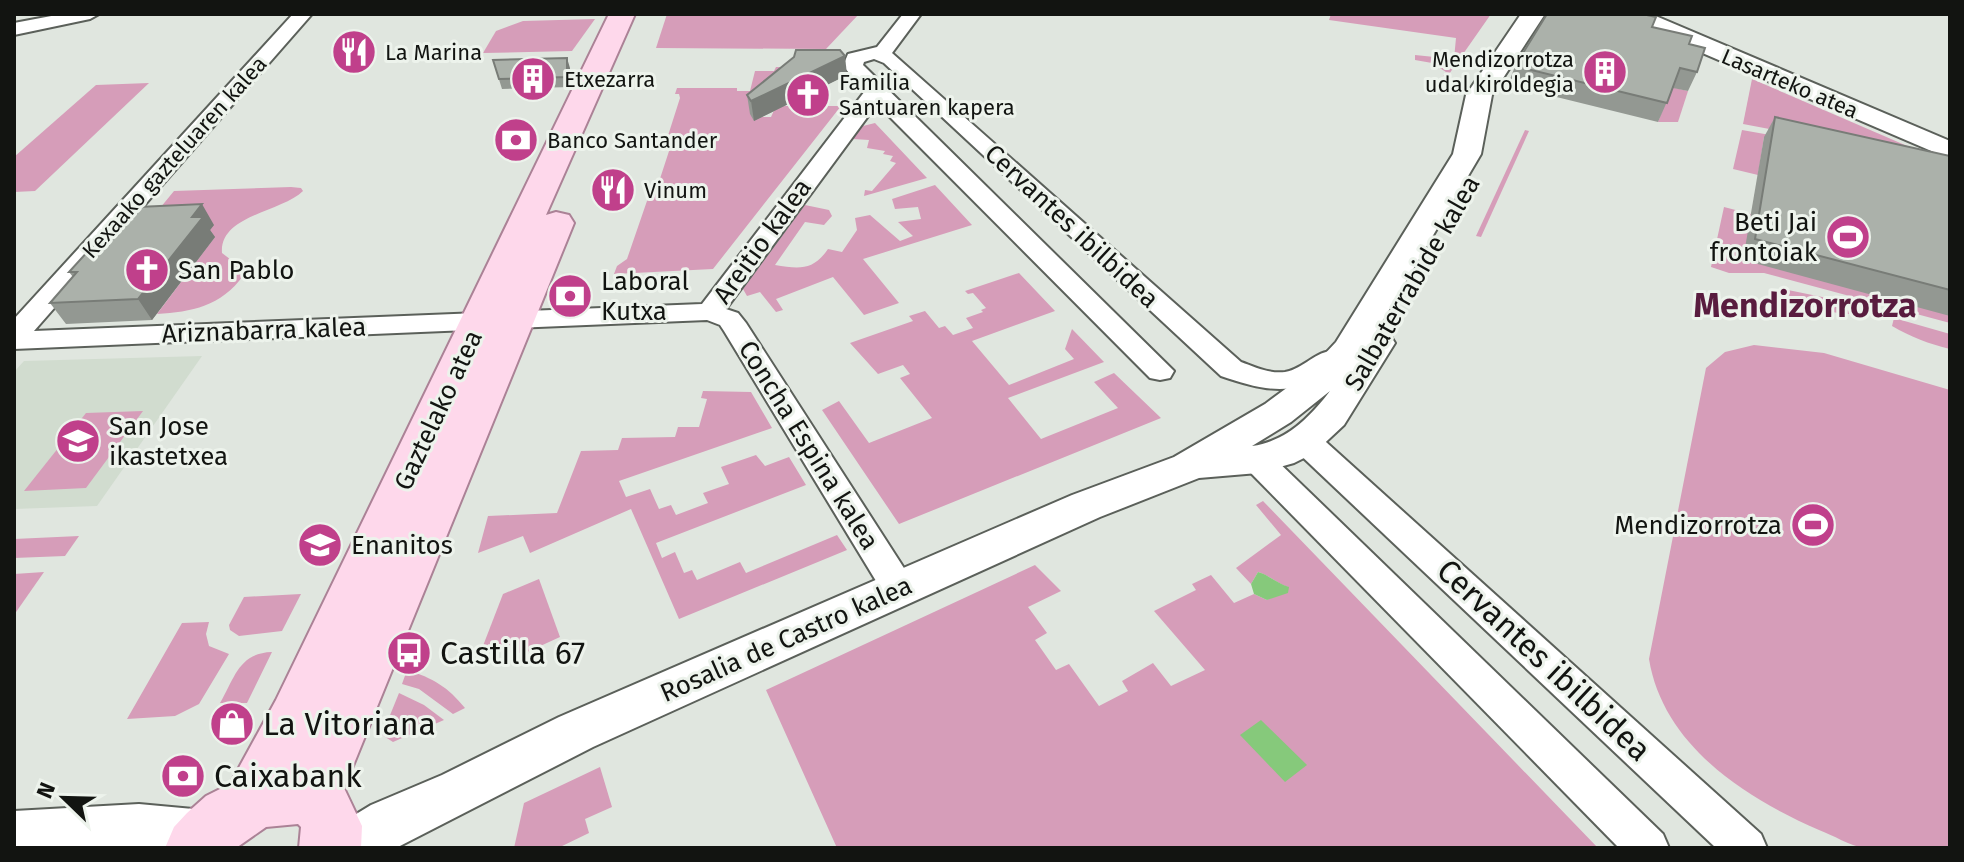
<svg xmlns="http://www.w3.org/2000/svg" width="1964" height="862" font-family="'Fira Sans',sans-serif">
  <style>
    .built { fill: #d1dccf }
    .green { fill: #d69db9 }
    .water { fill: #86c97b }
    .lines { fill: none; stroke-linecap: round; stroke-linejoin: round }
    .minor-casing { stroke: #5b605a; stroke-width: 4 }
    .tertiary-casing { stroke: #5b605a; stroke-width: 4 }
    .secondary-casing { stroke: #5b605a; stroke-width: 4 }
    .primary-casing { stroke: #ab8296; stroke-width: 4 }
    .minor { fill: #fff; fill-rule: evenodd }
    .tertiary { fill: #fff; fill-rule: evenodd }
    .secondary { fill: #fff; fill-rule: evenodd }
    .primary { fill: #fed8eb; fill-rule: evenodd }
    .wall { fill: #939892 }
    .shaded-wall { fill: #787c77 }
    .building { fill: #abb1aa; stroke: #787c77; stroke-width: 2 }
    .labels { text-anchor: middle; stroke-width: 6; stroke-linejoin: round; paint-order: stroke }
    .far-poi-label { font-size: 22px; fill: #121411; stroke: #edf3ec; text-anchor: start }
    .far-street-label { font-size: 22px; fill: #121411; stroke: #edf3ec }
    .poi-label { font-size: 26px; fill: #121411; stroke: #edf3ec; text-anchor: start }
    .street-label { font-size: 26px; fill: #121411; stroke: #edf3ec }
    .near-poi-label { font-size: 32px; fill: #121411; stroke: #edf3ec; text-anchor: start }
    .near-street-label { font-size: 32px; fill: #121411; stroke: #edf3ec }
    .district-label { font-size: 34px; font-weight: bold; fill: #591c3f; stroke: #edf3ec }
  </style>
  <rect width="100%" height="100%" fill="#e0e6df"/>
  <path class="built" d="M202,356l-105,150 -83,3v-137l10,-11z"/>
  <g class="green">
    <path d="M667,14h192l-33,35 -170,-1z"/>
    <path d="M1331,14h160l-44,63 -4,-1 3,-4 -14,-9 -17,-3v-5l39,4 2,-21 -127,-18z"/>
    <path d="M595,19l-23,32 -89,2 13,-22 27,-10z"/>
    <path d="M776,67h30l-53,50h18l5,-11h65l-128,163 -99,5 3,-8 10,-7 21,-61 6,-1 17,-52h-6l15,-47 -1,-4h-4l2,-6h60v3h13l5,-20h19z"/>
    <path d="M1752,79l190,82 -199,-37z"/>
    <path d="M149,83l-114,108 -21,1v-35l82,-72z"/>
    <path d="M1671,87l17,4 -10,31h-20z"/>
    <path d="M875,123l52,55 -63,18 1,-6 7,1 24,-28 -6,-2 3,-5 -10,-2 2,-3 -18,-3 2,-8 -16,-1 10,-13z"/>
    <path d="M1525,130l4,1 -48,106 -5,-1z"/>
    <path d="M1742,130l194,35 -172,-28 -6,38 -25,-6z"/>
    <path d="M935,185l37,40 -109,34 36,44 -35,12 -31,-38 -57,22 7,11 -7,2 -16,-20 -13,4 -4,-7 62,-84 24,5 3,6 -8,9 -19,-3 -30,43c24,4 38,6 53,-16l14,3 15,-22 -2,-12 15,-3 30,26 13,-5 -15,-14 23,-3 -3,-12 -23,2 -3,-10z"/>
    <path d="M291,187l10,1 2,3c-21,21 -84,24 -81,62l17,13 4,10c-22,30 -51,36 -86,38l57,-76h-10l9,-13 -85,22 46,-56z"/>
    <path d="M1724,207l27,7 199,102v7l-186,-50h-35l-18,-6z"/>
    <path d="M1019,273l36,38 -83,30 37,44 65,-26 -9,-10 7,-20 32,33 -96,36 33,41 77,-31 -24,-26 20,-9 47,45 -262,106 -77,-114 17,-9 30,42 63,-25 -32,-40 10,-4 -7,-9 -25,9 -28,-31 63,-22 -4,-5 16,-5 14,17 6,-2 8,9 20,-7 -7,-10 17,-6 -2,-2 5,-2 -13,-15 -5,1 -3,-3z"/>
    <path d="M1788,290l39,8 27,16c-27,0 -45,-8 -68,-20z"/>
    <path d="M1894,318l56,16v15c-21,-5 -39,-12 -58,-23z"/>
    <path d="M1754,345l70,8 126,37v458c-28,0 -58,3 -86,0 -14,-2 -31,-13 -45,-18 -74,-32 -156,-85 -170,-171l57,-291 19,-16z"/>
    <path d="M703,391l48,1 21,36 -153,53 7,16 24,-8 9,20 12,-4 5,10 32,-12 -5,-10 26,-9 -8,-17 35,-12 9,11 24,-9 17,28 -150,58 6,15 13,-6 9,21 8,-3 5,10 43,-18 6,11 91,-38 10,15 -168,69 -48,-110 -101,44 -7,-17 -45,17 10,-37 69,-3 24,-62 37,-1 4,-12 53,-1 3,-10h21l8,-28 -6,-1z"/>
    <path d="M143,411l-57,77 -62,3 62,-78z"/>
    <path d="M1263,501l335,347h-761l-71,-158 269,-125 26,26 -33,16 19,26 -12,7 21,30 13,-6 30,42 29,-15 -6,-10 31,-18 18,23 34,-16 -51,-59 42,-21 -4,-6 19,-9 23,28 20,-9 13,6 21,-13c-12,-4 -19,-12 -30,-15l-7,12 -15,-16 45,-33 -25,-30z"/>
    <path d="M79,536l-14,20 -51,2v-19z"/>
    <path d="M44,572l-30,43v-41z"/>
    <path d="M539,579l21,58 -35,16 -44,-2 22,-57z"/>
    <path d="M301,594l-19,37 -43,5 -9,-6 -1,-5 15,-28z"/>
    <path d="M209,622l-3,12 3,12 20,8 -30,50 -24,12 -48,3 55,-96z"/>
    <path d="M272,652l-25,51h-27c15,-26 19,-50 52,-51z"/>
    <path d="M407,670c26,8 41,17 58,38l-12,6 -34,-25 -17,-5z"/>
    <path d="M399,693l25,12 20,15 -51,22 -11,-7z"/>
    <path d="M600,767l12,40 -27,12 4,14 -31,15h-44l10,-45z"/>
  </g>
  <g class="water">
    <path d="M1258,572c11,3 18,11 31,15l-1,6 -21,7 -13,-6 -3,-10z"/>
    <path d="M1261,720l46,45 -22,17 -45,-47z"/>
  </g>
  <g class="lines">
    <g class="minor-casing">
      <g id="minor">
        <path d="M62,14h37l-9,5 -76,16v-12z"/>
        <path d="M293,14h19l-278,317 668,-27 163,-213 -22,-25 5,-12 29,-7 26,-33h18l-29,39 349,309c14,5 28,12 44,10 22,-4 34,-27 58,-20l4,6c-6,9 -16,15 -25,20 -35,19 -66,10 -101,-2l-337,-313 -10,-4 -10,3 -1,3 311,306 -4,7 -10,2 -10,-2 -273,-274 -151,205 12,4 8,10 165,256 5,10 -5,10 -12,4 -12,-4 -163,-268 -4,-6 -13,-5 -693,29v-30z"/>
        <path d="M1305,430l11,3 445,401 6,14h-51l-422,-399 -4,-8 4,-8z"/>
        <path d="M1257,449l11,3 395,382 6,14h-50l-373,-380 -4,-8 4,-8z"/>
      </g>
    </g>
    <g class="tertiary-casing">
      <g id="tertiary">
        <path d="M1521,14h24l-53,81 -11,59 -105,178 14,3 5,8 -51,82 -30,28 -20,10 -36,10 -59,5 -99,39 -507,230 -197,101h-73l7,-18 41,-25 71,-30 117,-58 513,-222 102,-38 91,-53 42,-31 29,-31 117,-188 13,-59zM1330,391c-20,26 -43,50 -78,55l39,-24z"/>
        <path d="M1619,14h32l299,127v18l-327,-140z"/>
      </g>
    </g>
    <g class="secondary-casing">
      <path id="secondary" d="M139,804l65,6 21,8 8,20 -4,10h-215v-37z"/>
    </g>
    <g class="primary-casing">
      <path id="primary" d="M609,14h26l-89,201 10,-3 13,3 5,8 -230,565 18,38 -1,22h-62l2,-21 -3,-3 -32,3 -30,21h-71l9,-21 13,-14 19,-17 24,-12 46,-84z"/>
    </g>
    <use href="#minor" class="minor"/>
    <use href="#tertiary" class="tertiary"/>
    <use href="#secondary" class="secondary"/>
    <use href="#primary" class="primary"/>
  </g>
  <g class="wall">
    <path d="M1689,44l8,28 -9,19 -15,-3 -15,34 -150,-37 7,-19z"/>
    <path d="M493,60l77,8v19l-68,2z"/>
    <path d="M847,75l-93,46 -4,-7 -3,-19z"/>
    <path d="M1775,117l175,39v160l-207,-56 21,-123z"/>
    <path d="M214,225l-4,5 5,7 -63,83 -86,4 -16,-21 23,-26 -4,-5z"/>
  </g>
  <g class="shaded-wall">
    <path d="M845,56l2,19 -93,46 -3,-20z"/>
    <path d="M567,58l3,10v19l-3,-10z"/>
    <path d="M202,204l12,21 -4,5 5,7 -63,83 -14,-21 54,-82z"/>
  </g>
  <g class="building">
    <path d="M1547,14h95l14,3 -4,10 40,9 -3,8 16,4 -8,24 -17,-4 -13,35 -152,-37z"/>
    <path d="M796,50h44l5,6 -94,45 -4,-6 47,-38z"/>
    <path d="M567,58v19l-68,2 -6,-19z"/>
    <path d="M1775,117l175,39v134l-195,-51z"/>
    <path d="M202,204l-10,13h11l-65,82 -88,4 27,-31h-8l41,-45 11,-1 17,-19z"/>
  </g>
  <defs>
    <g id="restaurant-disc" transform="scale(2.3)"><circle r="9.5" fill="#c0408b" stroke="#edf3ec"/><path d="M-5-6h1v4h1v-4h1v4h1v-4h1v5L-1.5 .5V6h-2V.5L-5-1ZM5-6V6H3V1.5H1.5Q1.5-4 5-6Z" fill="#fff"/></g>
    <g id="building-disc" transform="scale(2.3)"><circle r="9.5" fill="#c0408b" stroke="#edf3ec"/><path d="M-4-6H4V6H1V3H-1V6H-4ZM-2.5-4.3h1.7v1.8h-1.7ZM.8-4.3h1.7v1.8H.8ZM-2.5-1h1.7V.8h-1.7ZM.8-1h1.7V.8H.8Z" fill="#fff"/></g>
    <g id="church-disc" transform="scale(2.3)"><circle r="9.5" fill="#c0408b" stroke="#edf3ec"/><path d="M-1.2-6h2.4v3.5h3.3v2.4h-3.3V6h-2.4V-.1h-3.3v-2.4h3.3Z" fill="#fff"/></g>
    <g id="bank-disc" transform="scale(2.3)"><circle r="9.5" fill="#c0408b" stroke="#edf3ec"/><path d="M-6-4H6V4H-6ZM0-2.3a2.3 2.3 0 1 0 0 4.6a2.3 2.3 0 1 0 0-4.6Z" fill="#fff"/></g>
    <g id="stadium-disc" transform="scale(2.3)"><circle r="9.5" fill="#c0408b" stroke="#edf3ec"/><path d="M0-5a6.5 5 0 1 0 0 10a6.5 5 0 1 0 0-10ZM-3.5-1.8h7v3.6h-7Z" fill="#fff"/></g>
    <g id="school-disc" transform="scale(2.3)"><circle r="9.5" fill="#c0408b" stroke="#edf3ec"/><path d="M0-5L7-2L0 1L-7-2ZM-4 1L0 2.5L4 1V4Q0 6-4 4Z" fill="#fff"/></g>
    <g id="bus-disc" transform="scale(2.3)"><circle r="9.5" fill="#c0408b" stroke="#edf3ec"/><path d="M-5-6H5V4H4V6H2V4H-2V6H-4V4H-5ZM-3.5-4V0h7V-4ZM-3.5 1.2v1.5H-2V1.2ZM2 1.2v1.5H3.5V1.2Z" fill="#fff"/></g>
    <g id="shop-disc" transform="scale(2.3)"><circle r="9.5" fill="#c0408b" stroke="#edf3ec"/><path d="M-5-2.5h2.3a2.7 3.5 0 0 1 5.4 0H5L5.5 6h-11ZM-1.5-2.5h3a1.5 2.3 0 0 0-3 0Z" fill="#fff"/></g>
  </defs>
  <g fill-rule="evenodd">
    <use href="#restaurant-disc" x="354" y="52"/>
    <use href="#building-disc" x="1605" y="72"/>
    <use href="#building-disc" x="533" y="79"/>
    <use href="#church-disc" x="808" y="95"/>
    <use href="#bank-disc" x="516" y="140"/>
    <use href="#restaurant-disc" x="613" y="190"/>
    <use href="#stadium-disc" x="1848" y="237"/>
    <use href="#church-disc" x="147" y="270"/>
    <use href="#bank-disc" x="570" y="296"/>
    <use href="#school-disc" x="78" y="441"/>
    <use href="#stadium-disc" x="1813" y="525"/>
    <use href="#school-disc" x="320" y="545"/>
    <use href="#bus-disc" x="409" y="653"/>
    <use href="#shop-disc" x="232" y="724"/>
    <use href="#bank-disc" x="183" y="776"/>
  </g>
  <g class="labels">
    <g class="far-poi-label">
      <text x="385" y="60">La Marina</text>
      <text x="1574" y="67" text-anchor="end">Mendizorrotza<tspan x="1574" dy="25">udal kiroldegia</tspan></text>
      <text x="564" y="87">Etxezarra</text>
      <text x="839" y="90">Familia<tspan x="839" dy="25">Santuaren kapera</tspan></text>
      <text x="547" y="148">Banco Santander</text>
      <text x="644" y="198">Vinum</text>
    </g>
    <g class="far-street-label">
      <text transform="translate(1790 83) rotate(23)" y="8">Lasarteko atea</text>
      <text transform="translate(174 157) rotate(-48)" y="8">Kexaako gazteluaren kalea</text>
    </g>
    <g class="poi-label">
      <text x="1817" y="231" text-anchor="end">Beti Jai<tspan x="1817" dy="30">frontoiak</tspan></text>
      <text x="178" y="279">San Pablo</text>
      <text x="601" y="290">Laboral<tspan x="601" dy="30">Kutxa</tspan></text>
      <text x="109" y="435">San Jose<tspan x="109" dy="30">ikastetxea</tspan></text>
      <text x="1782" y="534" text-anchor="end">Mendizorrotza</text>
      <text x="351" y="554">Enanitos</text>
    </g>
    <g class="street-label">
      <text transform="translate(1072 226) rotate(43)" y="9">Cervantes ibilbidea</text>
      <text transform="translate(762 241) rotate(-54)" y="9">Areitio kalea</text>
      <text transform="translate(1412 283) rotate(-60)" y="9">Salbaterrabide kalea</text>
      <text transform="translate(264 330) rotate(-2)" y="9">Ariznabarra kalea</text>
      <text transform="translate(438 410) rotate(-65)" y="9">Gaztelako atea</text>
      <text transform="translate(809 445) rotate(58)" y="9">Concha Espina kalea</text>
      <text transform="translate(786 639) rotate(-24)" y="9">Rosalia de Castro kalea</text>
    </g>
    <g class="near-poi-label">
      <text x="440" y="664">Castilla 67</text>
      <text x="263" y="735">La Vitoriana</text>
      <text x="214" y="787">Caixabank</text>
    </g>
    <g class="near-street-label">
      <text transform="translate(1544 660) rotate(43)" y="11">Cervantes ibilbidea</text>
    </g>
    <g class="district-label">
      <text x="1805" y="317">Mendizorrotza</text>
    </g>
  </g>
  <rect width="1964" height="862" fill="none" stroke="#121411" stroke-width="32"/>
  <g transform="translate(64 798) rotate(293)" stroke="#edf3ec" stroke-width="6" paint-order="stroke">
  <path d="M0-6L14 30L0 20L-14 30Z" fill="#121411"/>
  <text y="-12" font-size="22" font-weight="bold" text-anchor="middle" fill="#121411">N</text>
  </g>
</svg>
